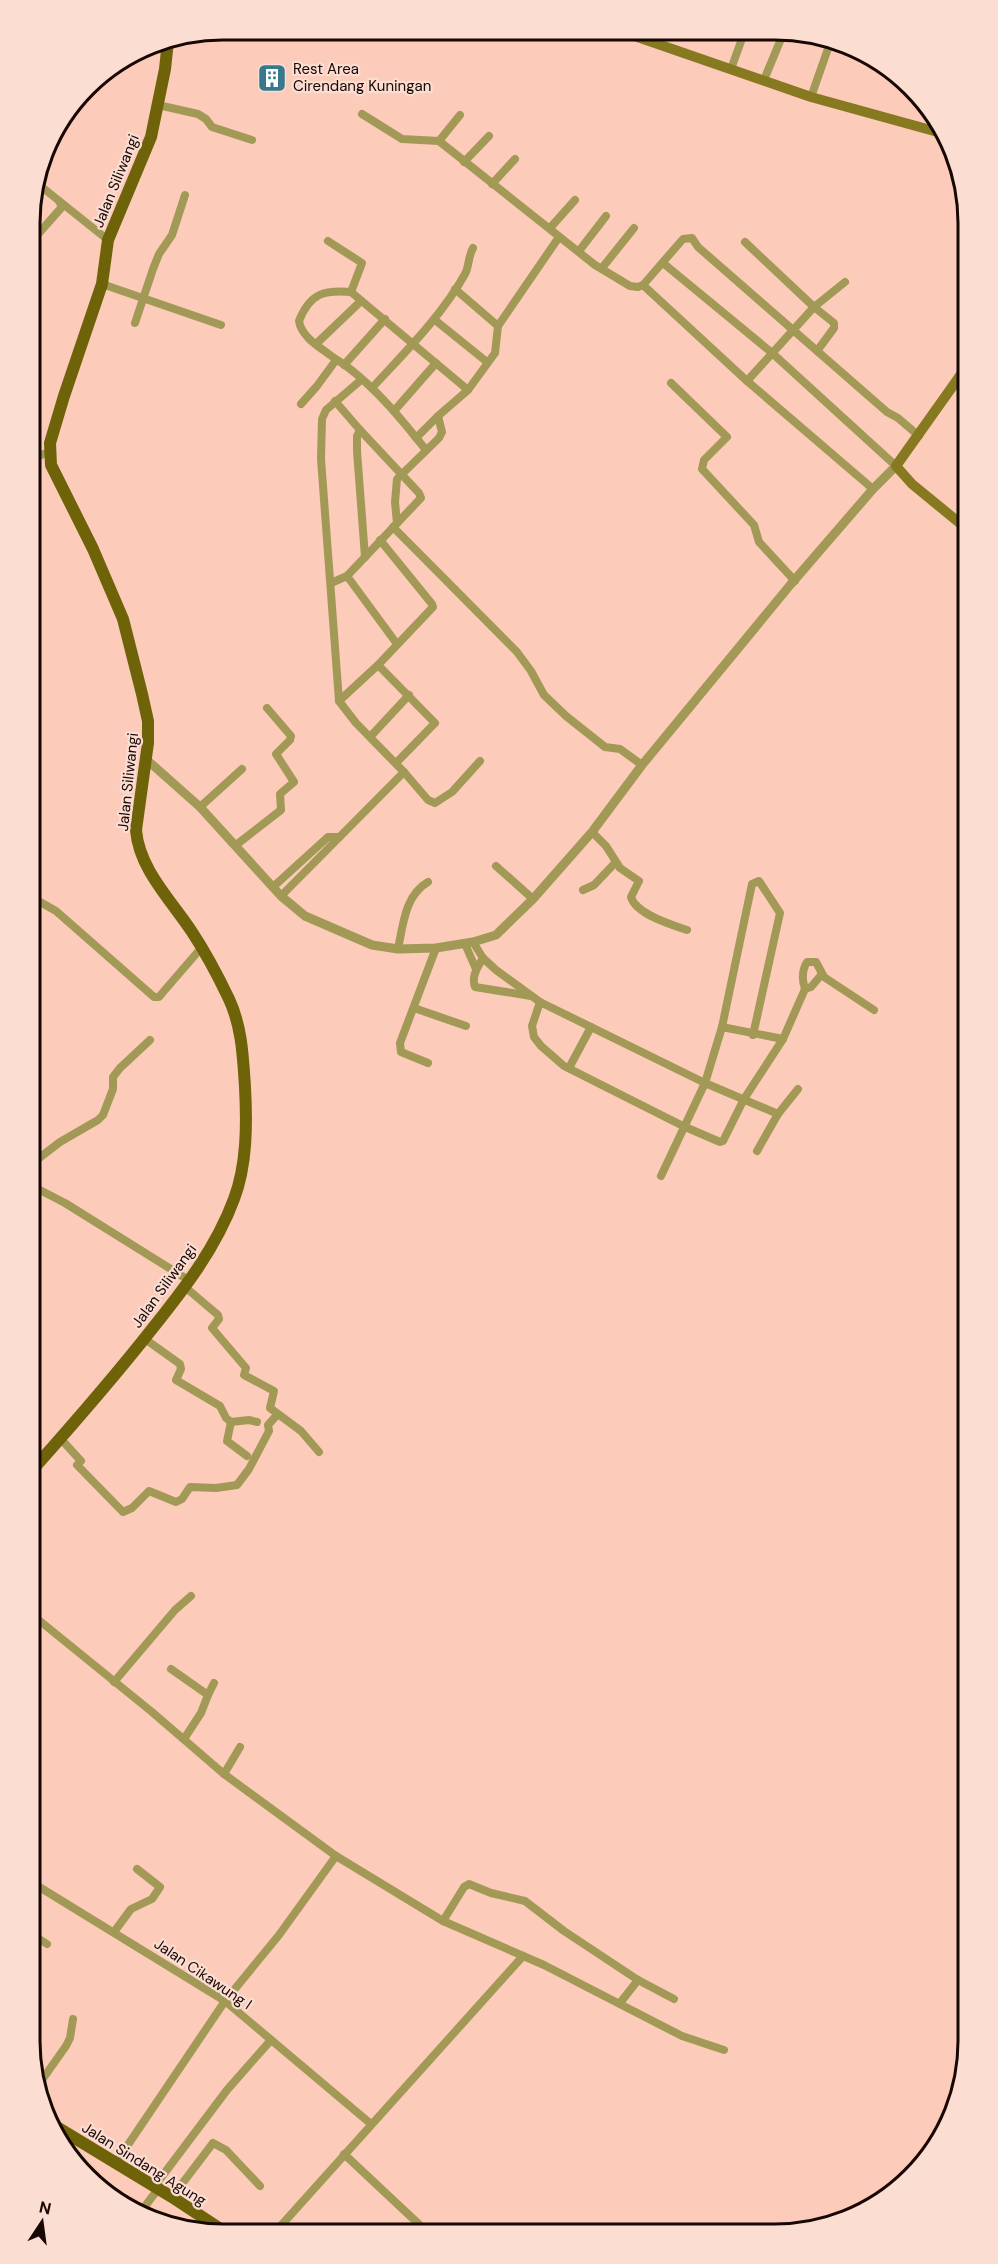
<svg xmlns="http://www.w3.org/2000/svg" width="998" height="2264" font-family="'DM Sans',sans-serif">
  <style>
    .lines { fill: none; stroke-linecap: round; stroke-linejoin: round }
    .minor { stroke: #a39956; stroke-width: 8 }
    .tertiary { stroke: #a39956; stroke-width: 9 }
    .secondary { stroke: #867920; stroke-width: 10 }
    .primary { stroke: #6e6308; stroke-width: 12 }
    .labels { text-anchor: middle; stroke-width: 4.5; stroke-linejoin: round; paint-order: stroke }
    .poi-label { font-size: 15px; fill: #180804; stroke: #fbddd2; text-anchor: start }
    .street-label { font-size: 15px; fill: #180804; stroke: #fbddd2 }
    .rim { fill: none; stroke: #180804; stroke-width: 3 }
  </style>
  <rect width="100%" height="100%" fill="#fccbb9"/>
  <g class="lines">
    <g class="minor">
      <path d="M731,69l13,-36"/>
      <path d="M764,80l19,-46"/>
      <path d="M811,97l19,-54"/>
      <path d="M158,105l40,9 8,5 6,8 40,13"/>
      <path d="M362,114l40,25 37,2 156,124 35,21 8,1 5,-2 104,96 126,108"/>
      <path d="M929,130l5,-13"/>
      <path d="M439,141l21,-26"/>
      <path d="M464,162l25,-26"/>
      <path d="M38,184l70,56"/>
      <path d="M492,184l23,-25"/>
      <path d="M550,228l25,-28"/>
      <path d="M31,238l8,-5 23,-26 -3,-6"/>
      <path d="M328,241l34,22 -11,29"/>
      <path d="M745,242l69,65 20,16v5l-17,23"/>
      <path d="M579,251l27,-35"/>
      <path d="M663,263l108,89 125,114"/>
      <path d="M602,268l32,-40"/>
      <path d="M102,284l119,41"/>
      <path d="M643,285l40,-46 9,-1 6,9 189,165 11,6 21,18"/>
      <path d="M455,289l43,37"/>
      <path d="M435,320l52,42"/>
      <path d="M135,323l18,-54 6,-15 13,-19 13,-40"/>
      <path d="M316,344l45,-43"/>
      <path d="M344,365l41,-46"/>
      <path d="M747,381l67,-74 31,-25"/>
      <path d="M671,383l56,54 -23,23 -2,9 52,56 5,17 36,39"/>
      <path d="M372,388c33,-36 69,-71 93,-114 4,-7 3,-17 8,-26"/>
      <path d="M335,401l25,29 -3,6v15l8,106"/>
      <path d="M301,404l16,-18 19,-26"/>
      <path d="M394,411l42,-48"/>
      <path d="M416,438l22,-22"/>
      <path d="M426,450c-24,-30 -49,-61 -81,-85 -6,-4 -13,-8 -19,-13 -10,-7 -25,-17 -27,-31 11,-28 25,-31 52,-29l117,98"/>
      <path d="M31,459l18,-7"/>
      <path d="M397,523l-2,-21 2,-23 42,-41 3,-6 -4,-16 30,-26 27,-37 3,-27 61,-89"/>
      <path d="M393,527l124,125 14,19 13,24 22,21 39,31 15,2 22,16"/>
      <path d="M347,576l50,68"/>
      <path d="M331,583l16,-7 74,-78 -2,-5 -59,-63"/>
      <path d="M378,665l57,58 -39,40"/>
      <path d="M339,701l39,-36 55,-58 -1,-3 -52,-64"/>
      <path d="M370,737l39,-42"/>
      <path d="M404,772l24,28 7,3 17,-11 28,-31"/>
      <path d="M200,807l42,-38"/>
      <path d="M592,832l14,14 14,22 19,13 -8,16c5,17 40,28 56,33"/>
      <path d="M236,845l45,-35 -1,-16 14,-12 -18,-28 14,-14 1,-4 -24,-28"/>
      <path d="M496,866l37,33"/>
      <path d="M273,887l55,-50h11"/>
      <path d="M583,890l11,-5 21,-22"/>
      <path d="M281,896l123,-124 -48,-49 -17,-22 -18,-242 1,-40 4,-9 35,-30"/>
      <path d="M33,898l23,13 98,86h5l5,-6 38,-44"/>
      <path d="M473,942l10,16 13,12 44,32 165,81 73,31"/>
      <path d="M465,944l11,25"/>
      <path d="M398,949c5,-24 7,-54 30,-67"/>
      <path d="M483,958c-5,9 -12,18 -8,29l56,9"/>
      <path d="M805,989l6,-2 11,-13"/>
      <path d="M540,1002l-8,24 2,11 7,9 23,20 119,60 37,16 3,-1 21,-42 39,-60 22,-50c-3,-9 -3,-19 2,-27h9l8,15 50,33"/>
      <path d="M414,1008l52,18"/>
      <path d="M722,1027l61,12"/>
      <path d="M428,1063l-27,-11 -1,-9 36,-95"/>
      <path d="M569,1068l22,-41"/>
      <path d="M757,1151l21,-37 20,-25"/>
      <path d="M34,1162l26,-20 38,-22 5,-5 10,-26v-12l7,-9 30,-28"/>
      <path d="M661,1176l44,-93 17,-56 30,-143 7,-3 21,32 -27,122"/>
      <path d="M34,1187l31,16 125,78"/>
      <path d="M185,1287l33,28 1,4 -7,9 34,40 -2,7 30,16 -4,17 31,23 18,21"/>
      <path d="M145,1339l35,25 1,5 -5,11 44,26 6,12 5,4 18,-2 8,2"/>
      <path d="M231,1422l-4,19 20,15"/>
      <path d="M60,1438l21,23 -4,4 46,47 9,-4 17,-17 27,11 6,-3 8,-12 26,1 21,-3 12,-16 20,-38 -1,-6 9,-10"/>
      <path d="M35,1617l117,95 72,62 112,82 107,65 101,44 138,71 42,14"/>
      <path d="M171,1669l37,26 6,-12"/>
      <path d="M114,1682l61,-72 16,-14"/>
      <path d="M184,1739l17,-26 7,-18"/>
      <path d="M224,1774l16,-27"/>
      <path d="M36,1885l189,116 146,123"/>
      <path d="M443,1921l21,-34 5,-3 22,9 34,8 39,30 74,49 36,19"/>
      <path d="M114,1932l17,-23 21,-10 8,-12 -23,-18"/>
      <path d="M36,1937l11,7"/>
      <path d="M620,2003l18,-23"/>
      <path d="M37,2087l29,-41 4,-8 3,-19"/>
      <path d="M344,2154l80,75"/>
      <path d="M115,2164l110,-163 54,-66 57,-79"/>
      <path d="M154,2187l73,-97 44,-50"/>
      <path d="M172,2197l41,-54 13,7 34,36"/>
      <path d="M143,2209l15,-20"/>
      <path d="M277,2230l246,-274"/>
    </g>
    <path class="tertiary" d="M147,760l53,47 81,89 24,20 67,29 26,4 38,-1 37,-6 23,-7 37,-36 59,-67 50,-67 149,-181 82,-95 23,-23"/>
    <g class="secondary">
      <path d="M623,32l188,65 134,37"/>
      <path d="M962,373l-66,93 16,18 50,41"/>
    </g>
    <g class="primary">
      <path d="M35,1467c40,-45 80,-91 117,-138 32,-40 64,-81 82,-130 13,-34 13,-75 11,-112 -2,-30 -3,-60 -16,-88 -11,-23 -23,-46 -37,-67 -21,-32 -53,-63 -56,-102l12,-87v-22l-6,-27 -19,-75 -30,-70 -42,-84 -1,-22 14,-47 38,-112 6,-44 43,-103 14,-68 3,-28"/>
      <path d="M50,2123l122,74 50,33"/>
    </g>
  </g>
  <defs>
    <g id="building-square" transform="scale(1.5)"><rect x="-9" y="-9" width="18" height="18" rx="4" fill="#38788c" stroke="#fbddd2"/><path d="M-4-6H4V6H1V3H-1V6H-4ZM-2.5-4.3h1.7v1.8h-1.7ZM.8-4.3h1.7v1.8H.8ZM-2.5-1h1.7V.8h-1.7ZM.8-1h1.7V.8H.8Z" fill="#fff"/></g>
  </defs>
  <g fill-rule="evenodd">
    <use href="#building-square" x="272" y="78"/>
  </g>
  <g class="labels">
    <g class="poi-label">
      <text x="293" y="74">Rest Area<tspan x="293" dy="17">Cirendang Kuningan</tspan></text>
    </g>
    <g class="street-label">
      <text transform="translate(116 181) rotate(-68)" y="5">Jalan Siliwangi</text>
      <text transform="translate(128 782) rotate(-84)" y="5">Jalan Siliwangi</text>
      <text transform="translate(164 1286) rotate(-54)" y="5">Jalan Siliwangi</text>
      <text transform="translate(203 1974) rotate(34)" y="5">Jalan Cikawung I</text>
      <text transform="translate(144 2164) rotate(32)" y="5">Jalan Sindang Agung</text>
    </g>
  </g>
  <path d="M0 0H998V2264H0ZM223 40H775A183 183 0 0 1 958 223V2041A183 183 0 0 1 775 2224H223A183 183 0 0 1 40 2041V223A183 183 0 0 1 223 40Z" fill="#fbddd2" fill-rule="evenodd"/>
  <path class="rim" d="M223 40H775A183 183 0 0 1 958 223V2041A183 183 0 0 1 775 2224H223A183 183 0 0 1 40 2041V223A183 183 0 0 1 223 40Z"/>
  <g transform="translate(42 2222) rotate(13)" stroke="#fbddd2" stroke-width="4.5" paint-order="stroke">
  <path d="M0-4.5L10 22L0 15L-10 22Z" fill="#180804"/>
  <text y="-9" font-size="16" font-weight="bold" text-anchor="middle" fill="#180804">N</text>
  </g>
</svg>
